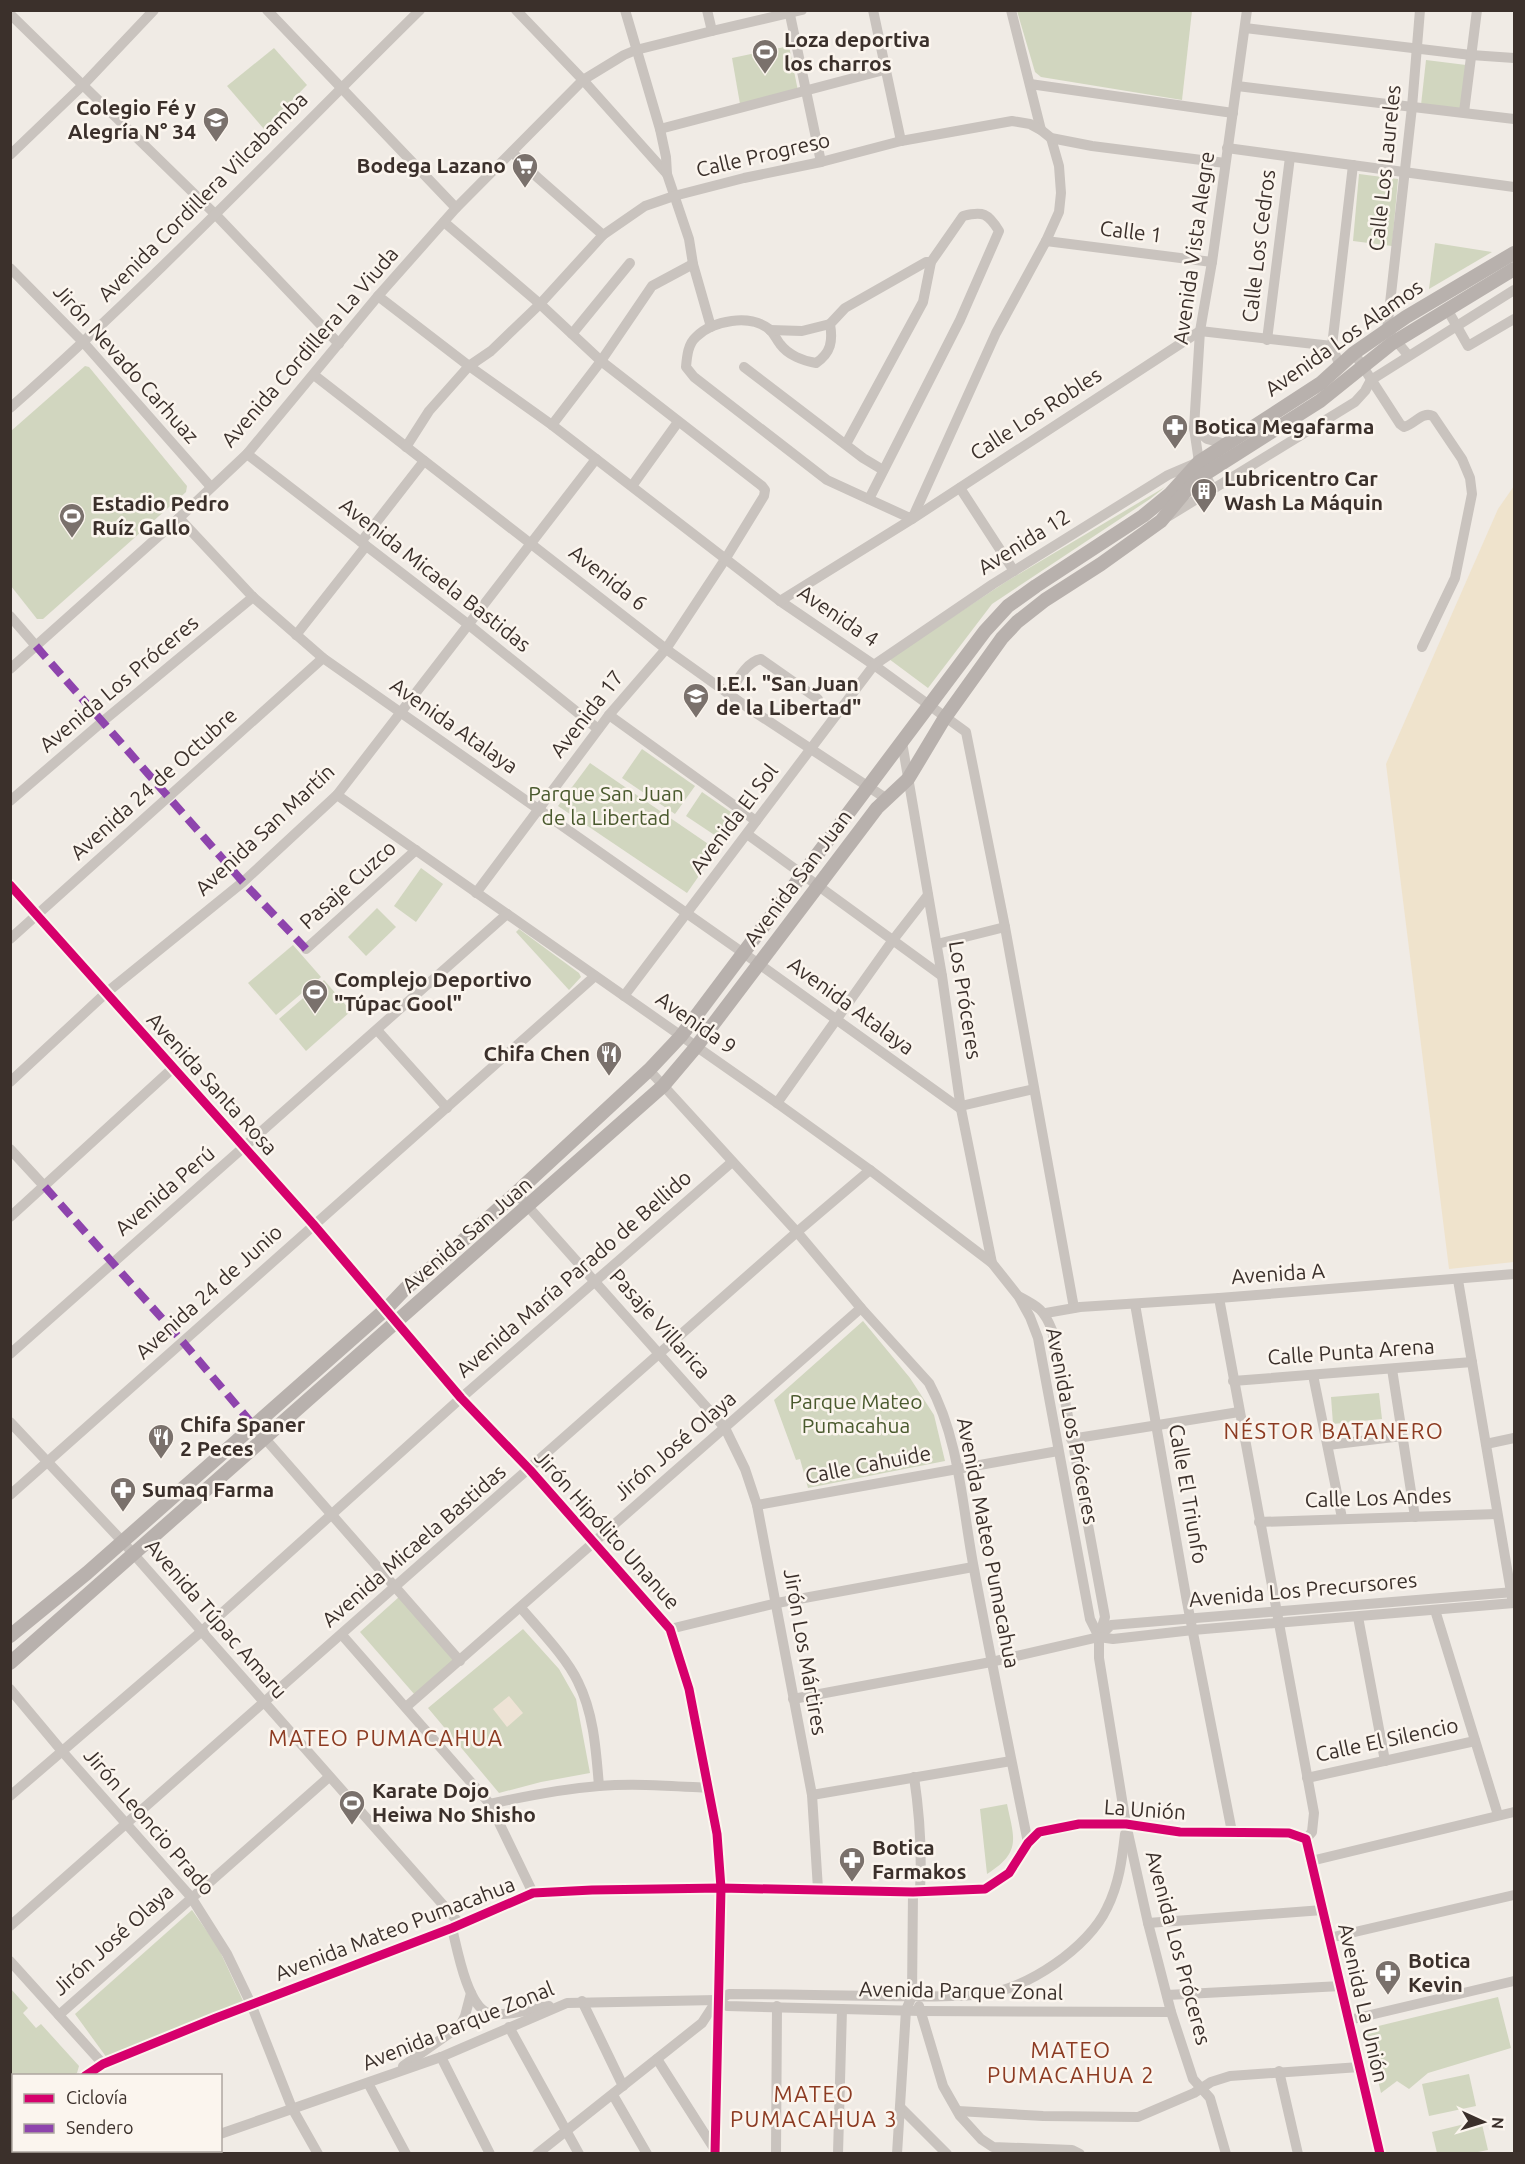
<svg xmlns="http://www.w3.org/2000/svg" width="1525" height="2164" font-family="Ubuntu,sans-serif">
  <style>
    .green { fill: #d1d6bf }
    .sand { fill: #efe3cc }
    .plaza { fill: #eee3d5 }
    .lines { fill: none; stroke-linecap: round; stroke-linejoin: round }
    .minor { stroke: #c9c3be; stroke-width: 10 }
    .major { stroke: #b8b1ad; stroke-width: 14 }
    .quiet { stroke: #8e44ad; stroke-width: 8; stroke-dasharray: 15 8; stroke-linecap: butt }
    .cycleway-casing { stroke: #fbf5ee; stroke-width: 13 }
    .cycleway { stroke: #d6006c; stroke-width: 9 }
    .labels { text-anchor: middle; stroke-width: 5; stroke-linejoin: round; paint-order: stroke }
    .poi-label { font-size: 21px; font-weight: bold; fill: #3b302b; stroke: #fbf5ee; text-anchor: start }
    .street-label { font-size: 21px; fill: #3b302b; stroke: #fbf5ee }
    .park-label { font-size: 21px; fill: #4a5a2e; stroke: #fbf5ee }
    .neighbourhood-label { font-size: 22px; letter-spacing: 1.5px; fill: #8c3b22; stroke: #fbf5ee }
  </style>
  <rect width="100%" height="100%" fill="#f0ebe5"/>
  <g class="green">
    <path d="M1017,11h175l-10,89 -141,-23 -6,-5z"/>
    <path d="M789,46l9,45 -58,13 -8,-46z"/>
    <path d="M274,48l33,37 -43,44 -37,-43z"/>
    <path d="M1426,60l40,5 -5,44 -40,-4z"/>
    <path d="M1359,174l39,5 -6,67 -39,-5z"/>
    <path d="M1435,243l57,9 -63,37z"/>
    <path d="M85,366l4,1 98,119 -1,6 -143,127h-6l-26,-33v-155z"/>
    <path d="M1165,487l-15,12 -158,105 -64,84 -39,-29 118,-78z"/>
    <path d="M642,749l53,37 -20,28 -53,-36z"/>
    <path d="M590,763l127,87 -30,43 -129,-87z"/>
    <path d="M702,792l39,27 -16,23 -39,-26z"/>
    <path d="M421,868l22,16 -27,38 -22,-16z"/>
    <path d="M377,908l19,19 -30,29 -18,-19z"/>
    <path d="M519,929l60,44 2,4 -12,13 -53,-58z"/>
    <path d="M293,945l28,32 -45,38 -28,-32z"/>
    <path d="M324,980l27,31 -45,40 -27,-32z"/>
    <path d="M863,1321l47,57 24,37 11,46 -137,27 -8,-29 -4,1 -22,-60z"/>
    <path d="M1379,1393l3,26 -49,5 -2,-27z"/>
    <path d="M399,1597l56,64 -40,34 -55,-63z"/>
    <path d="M523,1629l36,40 17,30 14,74 -49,9 -42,11 -71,-85z"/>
    <path d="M1007,1804c7,34 15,48 -20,70l-7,-65z"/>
    <path d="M192,1910l26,37 26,56 -137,55 -32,-44z"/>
    <path d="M11,1989l17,19 -5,5 13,15 5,-4 38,42 -2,7 -4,2 -59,1 -1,38 -2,2z"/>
    <path d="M1498,1997l13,51 -83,25 -19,16 -12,-8 -16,12 -15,-64z"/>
    <path d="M1469,2074l7,32 -47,10 -7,-32z"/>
    <path d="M1481,2120l7,30 -15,3h-36l-5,-21z"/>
  </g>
  <path class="sand" d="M1514,486v776l-65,7 -63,-505 112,-255z"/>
  <path class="plaza" d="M509,1696l14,17 -16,14 -14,-18z"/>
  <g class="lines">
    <g class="minor">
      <path d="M267,10l189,198"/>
      <path d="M516,10l67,70 84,94"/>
      <path d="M625,10l35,119 6,28 1,17 22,65 4,25 18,63"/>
      <path d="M707,10l5,21"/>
      <path d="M789,10l32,152"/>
      <path d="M873,10l28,131"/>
      <path d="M1011,10l30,120"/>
      <path d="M10,14l206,201 123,129"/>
      <path d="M1245,28l226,27 43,3"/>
      <path d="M1030,84l203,29"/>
      <path d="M1237,86l277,33"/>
      <path d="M1464,112l13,-102"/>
      <path d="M660,129l224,-59"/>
      <path d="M1227,148l287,39"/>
      <path d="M512,152l25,25 66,58"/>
      <path d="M10,155l73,-70 71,-75"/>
      <path d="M444,222l96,82 61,57 161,125 3,4 -1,6 -38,62 -60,91 -57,66 -133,178"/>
      <path d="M1046,241l166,21"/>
      <path d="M931,262h-5l-81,46 -15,16c3,17 1,29 -14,39 -13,-2 -28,-8 -36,-19 -4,-5 -6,-11 -11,-15 -19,-15 -56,-9 -73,8 -8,7 -9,19 -10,30l8,10 133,103 85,39 84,-186 50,-92 13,-29 2,-19 -2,-27 -8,-28"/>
      <path d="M10,268l74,75 127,144"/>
      <path d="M378,296l91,70 83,59 228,176 94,64 92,67 39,195 69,381"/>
      <path d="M1447,309l21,37 46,-27"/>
      <path d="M770,330l32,1 28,-7"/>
      <path d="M572,334l58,-71"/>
      <path d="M1267,340l23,-183"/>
      <path d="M1354,353l46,71 4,3c11,-3 18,-16 29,-11l29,43 8,19 2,16 -17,84 -33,69"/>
      <path d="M1408,355l-21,-25 25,-223 8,-97"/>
      <path d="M1340,366l-8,-20 21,-181"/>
      <path d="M744,367l119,91 20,12"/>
      <path d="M314,375l352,274 81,58 140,92"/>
      <path d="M10,408c143,-126 274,-264 410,-398"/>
      <path d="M552,425l49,-64 51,-75 41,-22"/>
      <path d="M1194,428l13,11 19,5"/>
      <path d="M846,444l77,-142 8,-40 32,-46c20,-5 25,-3 36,15l-39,89 -91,179"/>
      <path d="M406,447l23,-36 40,-45 22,-15 49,-47 63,-69 42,-29 29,-10 70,-18 77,-16 80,-21 111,-20 18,3 11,6 10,8 41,8 133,17"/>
      <path d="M247,454l222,171 129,104"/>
      <path d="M632,486l46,-64"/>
      <path d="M960,488l54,83"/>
      <path d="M1212,488l-13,-26 -5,-34 6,-97 12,-69 35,-252"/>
      <path d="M1169,516l186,-114 10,-11 6,-11 143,-90"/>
      <path d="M179,518l74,79 70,61 436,306 202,145"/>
      <path d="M361,542l63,-81"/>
      <path d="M780,601l132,-82 288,-188 132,15"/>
      <path d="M10,616l26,30"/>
      <path d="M296,635l70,-89"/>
      <path d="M10,669l169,-151 68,-64 131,-158 78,-88 127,-128 41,-25 12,-5 76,-19 90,-21"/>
      <path d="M729,694c8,-13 17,-32 32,-35l57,40"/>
      <path d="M609,715l147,106"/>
      <path d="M902,742l40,234 19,133 31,154"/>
      <path d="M337,795l440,308 93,67 122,93 27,34 11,20 8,21 52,281 9,18"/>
      <path d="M10,801l92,-79 151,-125"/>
      <path d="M747,834l195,142"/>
      <path d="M10,885l303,339 148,174 69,72 140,159 19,60 28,145 4,54 -6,266"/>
      <path d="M10,939l313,-281"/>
      <path d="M937,944l68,-17"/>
      <path d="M306,949l110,-99"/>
      <path d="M624,996l250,-331 119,-81 175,-109 28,-12"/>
      <path d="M377,1030l70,78"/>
      <path d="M649,1070l148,162 64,76 68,75c31,57 33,124 45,186 17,92 36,183 54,274"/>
      <path d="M10,1082l96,-89 137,-111 94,-87 259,-336"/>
      <path d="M777,1103l116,-163 35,-45"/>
      <path d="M961,1106l73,-17"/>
      <path d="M10,1149l35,38"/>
      <path d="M516,1193l209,235 20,41 12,36 55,290 6,94"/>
      <path d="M10,1217l163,-149"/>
      <path d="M1458,1280l54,318"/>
      <path d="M1020,1297c19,10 24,13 32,33l53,287 -6,20v21l27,166 22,99 23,89 22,67 17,19 16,56"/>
      <path d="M1219,1298l95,515 -2,19 -6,7"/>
      <path d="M1135,1304l52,298 45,230"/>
      <path d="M1046,1313l34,-6 139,-9 295,-24"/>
      <path d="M10,1354l497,-440"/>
      <path d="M1392,1369l23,148"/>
      <path d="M1313,1375l29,143"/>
      <path d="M1233,1381l239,-19"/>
      <path d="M10,1422l112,119 338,383"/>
      <path d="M254,1426l206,235"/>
      <path d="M1071,1439l168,-27"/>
      <path d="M1486,1444l28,-6"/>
      <path d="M1328,1445l74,-9"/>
      <path d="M10,1495l585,-519"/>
      <path d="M757,1505l301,-54"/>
      <path d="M1259,1522l238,-8"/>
      <path d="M521,1608c17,20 46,50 57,74 16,32 18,69 21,104"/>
      <path d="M1435,1610l63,205"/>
      <path d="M1358,1617l27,144"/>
      <path d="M670,1629l107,-26 196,-36"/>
      <path d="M1102,1634l9,-9 403,-33"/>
      <path d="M342,1635l148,169 43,89"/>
      <path d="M10,1689l51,61 130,147 36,57 24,50 41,104 26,46"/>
      <path d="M793,1699l198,-37 108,-25 14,2 80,-9 321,-27"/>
      <path d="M406,1707l455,-399"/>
      <path d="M914,1777c6,39 8,75 6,114"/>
      <path d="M1307,1778l168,-37"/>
      <path d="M812,1795l199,-34"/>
      <path d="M10,1796l192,-165 259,-233 271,-236"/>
      <path d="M490,1804c36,-8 72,-15 109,-18 36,-3 73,0 110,2"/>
      <path d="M1311,1861l203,-49"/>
      <path d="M1148,1923l175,-13"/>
      <path d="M10,1926l787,-694 73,-62"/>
      <path d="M452,1928c5,20 15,77 36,85 14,5 46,-5 61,-7"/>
      <path d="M1329,1938l185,-43"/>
      <path d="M10,1961l93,103"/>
      <path d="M1167,1995l174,-9"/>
      <path d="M582,2001l41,85"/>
      <path d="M919,2006l24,80 17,30 21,23 12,8 79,3 8,4"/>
      <path d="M59,2015l270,-238"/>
      <path d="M1349,2020l165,-39"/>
      <path d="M509,2027l70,127"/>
      <path d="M441,2057l49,97"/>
      <path d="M657,2059l58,91"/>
      <path d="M403,2066l57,-40 5,-10 6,-23"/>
      <path d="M1279,2071l19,83"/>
      <path d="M85,2076l18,-12 113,-46 236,-90 81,-35 59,-3 129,-2 192,4 72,-3 24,-16 19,-30 11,-11 40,-8h47l54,8 109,1 17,6 74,315"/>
      <path d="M368,2083l38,71"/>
      <path d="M613,2095l34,59"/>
      <path d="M900,2107l47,47"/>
      <path d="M958,2111l85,5 95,1 56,-24 17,-11 19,-6 130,-9"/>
      <path d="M10,2124l4,-2"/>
      <path d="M220,2134l221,-77 126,-54 150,-3 10,6 194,5 250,1"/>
      <path d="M86,2150l2,4"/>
      <path d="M173,2154l5,-4"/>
      <path d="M537,2154l165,-131 15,-23 12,-6c50,0 100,1 150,2 35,0 71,2 105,-2 42,-4 105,-47 123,-86 12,-24 15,-48 18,-74"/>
      <path d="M776,2154l1,-148"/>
      <path d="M838,2154l4,-145"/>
      <path d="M897,2154l9,-144 6,-14 1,-104"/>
    </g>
    <g class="major">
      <path d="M10,1636l77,-63 299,-264 19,-20 43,-35 68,-61 133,-123 32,-34 304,-405 23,-25 28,-20 107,-70 27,-22 29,-32 122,-79 33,-30 52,-36 108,-64"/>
      <path d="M10,1663l653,-577 33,-39 181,-239 31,-29 36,-60 58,-81 15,-16 28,-22 56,-36 60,-43 24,-29 20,-18 115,-73 71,-57 123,-75"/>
    </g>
    <g class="quiet">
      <path d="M36,646l207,236 63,67"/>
      <path d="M45,1187l138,155 71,84"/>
    </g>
    <g class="cycleway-casing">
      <g id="cycleway">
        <path d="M10,885l303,339 148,174 69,72 140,159 19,60 28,145 4,54 -6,266"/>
        <path d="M85,2076l18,-12 113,-46 236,-90 81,-35 59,-3 129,-2 192,4 72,-3 24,-16 19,-30 11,-11 40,-8h47l54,8 109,1 17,6 74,315"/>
      </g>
    </g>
    <use href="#cycleway" class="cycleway"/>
  </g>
  <defs>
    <g id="stadium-pin" transform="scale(1.35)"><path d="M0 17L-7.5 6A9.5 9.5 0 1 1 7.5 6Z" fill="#7a716c" stroke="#fbf5ee"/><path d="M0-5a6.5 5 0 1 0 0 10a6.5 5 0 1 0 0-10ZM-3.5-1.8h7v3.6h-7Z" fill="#fff"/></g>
    <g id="school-pin" transform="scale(1.35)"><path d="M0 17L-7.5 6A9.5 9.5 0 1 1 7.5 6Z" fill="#7a716c" stroke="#fbf5ee"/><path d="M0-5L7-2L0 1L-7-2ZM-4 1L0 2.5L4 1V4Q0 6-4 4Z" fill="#fff"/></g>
    <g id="supermarket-pin" transform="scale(1.35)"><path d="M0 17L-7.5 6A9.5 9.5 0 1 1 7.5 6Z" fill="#7a716c" stroke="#fbf5ee"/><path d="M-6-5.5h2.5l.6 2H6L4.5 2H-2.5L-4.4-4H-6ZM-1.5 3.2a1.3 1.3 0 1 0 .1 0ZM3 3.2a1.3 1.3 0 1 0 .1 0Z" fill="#fff"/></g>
    <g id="pharmacy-pin" transform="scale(1.35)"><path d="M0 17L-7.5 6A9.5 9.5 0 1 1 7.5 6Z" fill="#7a716c" stroke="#fbf5ee"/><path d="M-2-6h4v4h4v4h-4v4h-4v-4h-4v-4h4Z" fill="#fff"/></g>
    <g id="building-pin" transform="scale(1.35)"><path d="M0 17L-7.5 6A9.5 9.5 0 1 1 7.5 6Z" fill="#7a716c" stroke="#fbf5ee"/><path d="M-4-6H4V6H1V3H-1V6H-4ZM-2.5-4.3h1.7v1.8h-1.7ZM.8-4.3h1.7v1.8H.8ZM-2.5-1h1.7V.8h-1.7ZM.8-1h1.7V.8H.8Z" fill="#fff"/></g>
    <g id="restaurant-pin" transform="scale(1.35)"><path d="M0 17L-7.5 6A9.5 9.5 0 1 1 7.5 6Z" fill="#7a716c" stroke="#fbf5ee"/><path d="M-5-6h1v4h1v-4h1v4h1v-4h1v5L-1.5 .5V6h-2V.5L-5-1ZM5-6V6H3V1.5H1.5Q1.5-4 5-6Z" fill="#fff"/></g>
  </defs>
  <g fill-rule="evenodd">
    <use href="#stadium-pin" x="765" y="52"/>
    <use href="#school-pin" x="216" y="120"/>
    <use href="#supermarket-pin" x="525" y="166"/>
    <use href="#pharmacy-pin" x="1175" y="427"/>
    <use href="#building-pin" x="1204" y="491"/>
    <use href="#stadium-pin" x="72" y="516"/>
    <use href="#school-pin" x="696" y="696"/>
    <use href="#stadium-pin" x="315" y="992"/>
    <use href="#restaurant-pin" x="609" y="1054"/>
    <use href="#restaurant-pin" x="161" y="1437"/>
    <use href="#pharmacy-pin" x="123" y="1490"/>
    <use href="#stadium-pin" x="352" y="1803"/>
    <use href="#pharmacy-pin" x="852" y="1860"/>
    <use href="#pharmacy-pin" x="1388" y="1973"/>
  </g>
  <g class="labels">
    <g class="poi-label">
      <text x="784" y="47">Loza deportiva<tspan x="784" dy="24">los charros</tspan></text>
      <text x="196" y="115" text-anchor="end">Colegio Fé y<tspan x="196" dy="24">Alegría N° 34</tspan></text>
      <text x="506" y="173" text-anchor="end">Bodega Lazano</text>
      <text x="1194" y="434">Botica Megafarma</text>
      <text x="1224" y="486">Lubricentro Car<tspan x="1224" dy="24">Wash La Máquin</tspan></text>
      <text x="92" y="511">Estadio Pedro<tspan x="92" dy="24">Ruíz Gallo</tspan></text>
      <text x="716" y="691">I.E.I. "San Juan<tspan x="716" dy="24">de la Libertad"</tspan></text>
      <text x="334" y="987">Complejo Deportivo<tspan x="334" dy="24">"Túpac Gool"</tspan></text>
      <text x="590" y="1061" text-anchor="end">Chifa Chen</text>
      <text x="180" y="1432">Chifa Spaner<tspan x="180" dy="24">2 Peces</tspan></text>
      <text x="142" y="1497">Sumaq Farma</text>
      <text x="372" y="1798">Karate Dojo<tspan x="372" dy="24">Heiwa No Shisho</tspan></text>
      <text x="872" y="1855">Botica<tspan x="872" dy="24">Farmakos</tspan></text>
      <text x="1408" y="1968">Botica<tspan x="1408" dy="24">Kevin</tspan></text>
    </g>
    <g class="street-label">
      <text transform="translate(763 155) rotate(-13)" y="7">Calle Progreso</text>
      <text transform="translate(1385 168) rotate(-84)" y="7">Calle Los Laureles</text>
      <text transform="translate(203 197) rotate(-45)" y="7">Avenida Cordillera Vilcabamba</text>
      <text transform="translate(1131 232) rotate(7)" y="7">Calle 1</text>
      <text transform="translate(1259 246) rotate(-83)" y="7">Calle Los Cedros</text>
      <text transform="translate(1194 248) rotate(-82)" y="7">Avenida Vista Alegre</text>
      <text transform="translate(1344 338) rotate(-35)" y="7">Avenida Los Alamos</text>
      <text transform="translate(310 347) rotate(-49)" y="7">Avenida Cordillera La Viuda</text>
      <text transform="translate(126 364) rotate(48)" y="7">Jirón Nevado Carhuaz</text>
      <text transform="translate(1036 414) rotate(-33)" y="7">Calle Los Robles</text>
      <text transform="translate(1024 542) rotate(-32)" y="7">Avenida 12</text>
      <text transform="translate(435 575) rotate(38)" y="7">Avenida Micaela Bastidas</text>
      <text transform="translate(608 578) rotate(38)" y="7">Avenida 6</text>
      <text transform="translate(838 616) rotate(34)" y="7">Avenida 4</text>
      <text transform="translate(119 684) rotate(-40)" y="7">Avenida Los Próceres</text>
      <text transform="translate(587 714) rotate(-52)" y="7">Avenida 17</text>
      <text transform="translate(454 726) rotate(35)" y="7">Avenida Atalaya</text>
      <text transform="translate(154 784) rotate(-42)" y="7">Avenida 24 de Octubre</text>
      <text transform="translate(734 819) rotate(-53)" y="7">Avenida El Sol</text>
      <text transform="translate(265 830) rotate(-43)" y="7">Avenida San Martín</text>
      <text transform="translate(798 878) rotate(-53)" y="7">Avenida San Juan</text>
      <text transform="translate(348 885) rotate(-42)" y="7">Pasaje Cuzco</text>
      <text transform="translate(965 1000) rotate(81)" y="7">Los Próceres</text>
      <text transform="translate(851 1006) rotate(36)" y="7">Avenida Atalaya</text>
      <text transform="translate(696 1023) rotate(35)" y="7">Avenida 9</text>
      <text transform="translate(212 1084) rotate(48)" y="7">Avenida Santa Rosa</text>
      <text transform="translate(165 1191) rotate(-41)" y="7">Avenida Perú</text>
      <text transform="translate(467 1235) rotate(-41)" y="7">Avenida San Juan</text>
      <text transform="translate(574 1274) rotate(-41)" y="7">Avenida María Parado de Bellido</text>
      <text transform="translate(1278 1274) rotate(-4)" y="7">Avenida A</text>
      <text transform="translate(209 1292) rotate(-42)" y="7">Avenida 24 de Junio</text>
      <text transform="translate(660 1324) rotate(48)" y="7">Pasaje Villarica</text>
      <text transform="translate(1351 1352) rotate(-4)" y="7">Calle Punta Arena</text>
      <text transform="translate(1072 1426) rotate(79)" y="7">Avenida Los Próceres</text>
      <text transform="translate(675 1446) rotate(-41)" y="7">Jirón José Olaya</text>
      <text transform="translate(868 1465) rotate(-11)" y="7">Calle Cahuide</text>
      <text transform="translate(1188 1494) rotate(80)" y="7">Calle El Triunfo</text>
      <text transform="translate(1378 1498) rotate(-2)" y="7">Calle Los Andes</text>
      <text transform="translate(607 1530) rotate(48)" y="7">Jirón Hipólito Unanue</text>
      <text transform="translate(988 1543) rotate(79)" y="7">Avenida Mateo Pumacahua</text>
      <text transform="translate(414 1546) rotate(-41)" y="7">Avenida Micaela Bastidas</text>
      <text transform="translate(1303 1590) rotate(-5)" y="7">Avenida Los Precursores</text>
      <text transform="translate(216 1619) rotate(49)" y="7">Avenida Túpac Amaru</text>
      <text transform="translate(805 1652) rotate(80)" y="7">Jirón Los Mártires</text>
      <text transform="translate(1387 1740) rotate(-12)" y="7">Calle El Silencio</text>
      <text transform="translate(1145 1810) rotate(4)" y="7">La Unión</text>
      <text transform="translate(149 1822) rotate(49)" y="7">Jirón Leoncio Prado</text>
      <text transform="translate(395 1929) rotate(-21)" y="7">Avenida Mateo Pumacahua</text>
      <text transform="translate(113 1940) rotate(-42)" y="7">Jirón José Olaya</text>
      <text transform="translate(1178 1948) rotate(75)" y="7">Avenida Los Próceres</text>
      <text transform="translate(961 1991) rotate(1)" y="7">Avenida Parque Zonal</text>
      <text transform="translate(1363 2003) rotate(77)" y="7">Avenida La Unión</text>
      <text transform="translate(458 2026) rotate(-22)" y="7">Avenida Parque Zonal</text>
    </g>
    <g class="park-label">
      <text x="606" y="801">Parque San Juan<tspan x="606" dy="24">de la Libertad</tspan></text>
      <text x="856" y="1409">Parque Mateo<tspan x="856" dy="24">Pumacahua</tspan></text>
    </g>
    <g class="neighbourhood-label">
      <text x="1334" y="1439">NÉSTOR BATANERO</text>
      <text x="386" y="1746">MATEO PUMACAHUA</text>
      <text x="1071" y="2058">MATEO<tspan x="1071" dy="25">PUMACAHUA 2</tspan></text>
      <text x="814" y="2102">MATEO<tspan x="814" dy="25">PUMACAHUA 3</tspan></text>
    </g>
  </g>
  <rect width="1525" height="2164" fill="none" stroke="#3b302b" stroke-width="24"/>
  <rect x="12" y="2074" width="210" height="78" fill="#fbf5ee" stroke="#aea6a0" stroke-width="1.5"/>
  <rect x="24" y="2094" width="30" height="9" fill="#d6006c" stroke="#aea6a0" stroke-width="1.5"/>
  <text x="66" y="2104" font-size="18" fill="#3b302b">Ciclovía</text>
  <rect x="24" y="2124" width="30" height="9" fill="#8e44ad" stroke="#aea6a0" stroke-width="1.5"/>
  <text x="66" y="2134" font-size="18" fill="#3b302b">Sendero</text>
  <g transform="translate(1483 2122) rotate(94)" stroke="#fbf5ee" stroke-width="4.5" paint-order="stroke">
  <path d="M0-4.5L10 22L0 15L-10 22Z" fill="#3b302b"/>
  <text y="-9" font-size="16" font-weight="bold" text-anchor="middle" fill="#3b302b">N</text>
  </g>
</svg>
